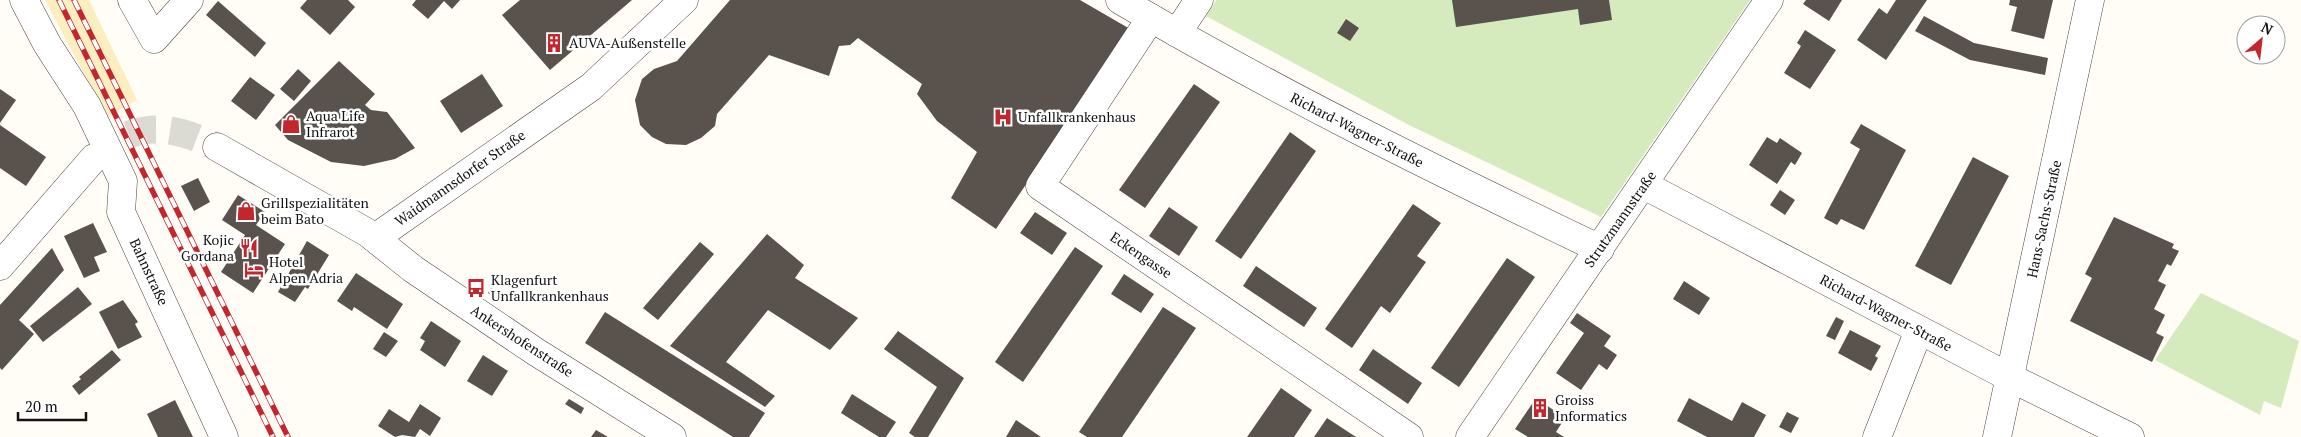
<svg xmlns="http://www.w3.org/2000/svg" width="2301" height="437" font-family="'PT Serif',serif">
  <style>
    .green { fill: #d5ebbd }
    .sand { fill: #fbeec1 }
    .building { fill: #5a524d }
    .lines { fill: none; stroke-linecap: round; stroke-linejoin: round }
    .minor-tunnel { stroke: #dbdad3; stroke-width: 28; stroke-dasharray: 28 14; stroke-linecap: butt }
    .minor-casing { stroke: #444; stroke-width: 29 }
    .minor { stroke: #fff; stroke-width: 28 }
    .rail-casing { stroke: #c4262e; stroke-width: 5.5 }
    .rail { stroke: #fff; stroke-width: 4; stroke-dasharray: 11; stroke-linecap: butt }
    .labels { text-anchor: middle; stroke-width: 5; stroke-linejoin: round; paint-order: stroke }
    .poi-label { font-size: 14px; fill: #111; stroke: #fff; text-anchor: start }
    .street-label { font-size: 14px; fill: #111; stroke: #fff }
  </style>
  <rect width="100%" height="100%" fill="#fffdf5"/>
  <g class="green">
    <path d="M1216,0h534l-149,217 -192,-92 -203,-109z"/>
    <path d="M2201,293l98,48 -18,67 -17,-7 -4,14 -105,-55z"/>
  </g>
  <path class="sand" d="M45,0h44l48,100 -30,17z"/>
  <g class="building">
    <path d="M307,0h41l7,7 -25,28 -30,-27z"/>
    <path d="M416,0h44l-8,9 -8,-8 -16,18 -16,-14z"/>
    <path d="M520,0h112l-82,70 -48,-55z"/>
    <path d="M730,0h350l50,29 -134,200 -45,-31 26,-46 -40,-31 -20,-27 5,-10 -64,-46 -8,7 -11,1 -10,30 -60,-21 -52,59 -2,12 -14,12 -15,7 -20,-1 -14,-7 -12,-12 -5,-25 7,-21 12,-10 23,-8z"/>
    <path d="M1452,0h157l3,20 -32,5 -2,-16 -122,18z"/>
    <path d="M1806,0h36l-13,21 -26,-17z"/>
    <path d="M1896,0h31l-41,60 -29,-20 22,-32 8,6z"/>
    <path d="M2010,0h43l-9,39 -33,-8 6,-24 -8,-2z"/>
    <path d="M218,1l48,42 -11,14 -49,-42z"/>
    <path d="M1924,16l50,27 74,15 -3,17 -75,-15 -55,-29z"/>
    <path d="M1346,19l13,9 -9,13 -13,-8z"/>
    <path d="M1805,30l31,20 -26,39 -26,-16 17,-27 -4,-3z"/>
    <path d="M339,61l36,33 -10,11 6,5 16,2 28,36 -20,11 -31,7 -33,-4 -43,-22 -13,-15z"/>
    <path d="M298,69l13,12 -17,20 -14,-12z"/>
    <path d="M482,74l21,32 -42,27 -21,-32z"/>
    <path d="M250,77l25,18 -19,25 -25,-19z"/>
    <path d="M1194,84l26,18 -75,106 -26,-18z"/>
    <path d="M0,89l16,11 -16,23z"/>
    <path d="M1861,124l45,26 -42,80 -23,-11 -4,6 -13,-7 36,-69 -10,-6z"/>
    <path d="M0,125l46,32 -20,29 -26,-18z"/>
    <path d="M1290,132l26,19 -75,108 -26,-18z"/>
    <path d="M1767,137l10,6 3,-5 22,15 -7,12 -4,-3 -14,22 -28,-19z"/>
    <path d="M1973,157l36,19 -58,109 -36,-19z"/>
    <path d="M198,178l12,24 -16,9 -13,-25z"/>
    <path d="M1780,190l15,10 -10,15 -15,-10z"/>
    <path d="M238,195l27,17 -9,13 29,19 -32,49 -32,-21 24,-37 -23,-15z"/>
    <path d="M1413,204l28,19 -24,33 9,6 -36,51 -9,-7 -29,42 -27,-19z"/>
    <path d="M1169,207l29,20 -19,29 -30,-20z"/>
    <path d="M1035,212l32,21 -15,22 -32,-22z"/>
    <path d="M2114,217l60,27 -2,4 7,3 -8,15 -4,-2 -9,17 8,4 -12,24 11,6 -9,18 8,4 -12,25 -82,-41 22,-43 -7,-4z"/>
    <path d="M93,223l14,29 -13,5 6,14 -16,7 -20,-42z"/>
    <path d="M767,234l37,31 -9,13 63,40 -28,32 -62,-40 -42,52 49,34 -10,11 -95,-61z"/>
    <path d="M307,241l22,14 -21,34 -3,-2 -10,15 -17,-10z"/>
    <path d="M700,242l14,12 -56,66 -15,-12z"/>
    <path d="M1075,247l28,19 -80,116 -28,-20z"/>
    <path d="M52,248l12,22 -45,50 15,14 -32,36 -2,-2v-63z"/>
    <path d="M1507,258l28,19 -76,110 -28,-19z"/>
    <path d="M1256,266l61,42 -13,19 -61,-41z"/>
    <path d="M356,273l47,31 -16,25 -33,-22 -2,4 -15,-10z"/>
    <path d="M1124,274l30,20 -13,19 -30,-19z"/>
    <path d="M1684,281l26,17 -11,17 -26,-16z"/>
    <path d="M78,287l14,17 -49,38 -13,-16z"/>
    <path d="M491,288l16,9 -4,6 -15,-10z"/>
    <path d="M123,300l15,22 -3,2 7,13 -24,12 -19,-37z"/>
    <path d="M1163,307l33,21 -74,109h-35l-8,-5z"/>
    <path d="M605,312l160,101 -16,24h-16l-148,-94z"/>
    <path d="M1577,313l34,23 -7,10 13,9 -10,15 -8,-6 -18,26 -25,-17 28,-40 -14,-10z"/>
    <path d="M1836,317l8,4 -9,19 -9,-4z"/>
    <path d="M431,321l30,20 -16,26 -25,-17 5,-9 -5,-3z"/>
    <path d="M1850,330l31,16 -6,10 3,2 -7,13 -33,-18z"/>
    <path d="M898,331l66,47 -36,59h-13l-6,-4 28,-46 -53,-38z"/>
    <path d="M384,332l14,9 -12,16 -13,-8z"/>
    <path d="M1373,349l49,34 -14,21 -49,-34z"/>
    <path d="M112,350l9,10 -42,35 -7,-9 9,-7 -2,-2z"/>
    <path d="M483,355l25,16 -16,25 -25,-15z"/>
    <path d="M1281,388l31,22 -18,27h-47z"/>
    <path d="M852,394l44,28 -10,15h-7l-38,-24z"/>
    <path d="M1536,398l29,20 -9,14 8,5h-36l-13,-8z"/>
    <path d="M1689,398l43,23 10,-19 24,13 -12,22h-47l-30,-16z"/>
    <path d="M569,399l15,9 -3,6 -16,-10z"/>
    <path d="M175,400l18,37h-35l-11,-23z"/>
    <path d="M420,404l21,14 -11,18 -10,-7 -5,8 -13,-2 -7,2 -17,-11 11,-17 20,13z"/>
    <path d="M1787,412l12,6 -8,15 -12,-6z"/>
    <path d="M1327,418l29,19h-42z"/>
    <path d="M1016,420l25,17h-35z"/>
    <path d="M596,430l12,7h-17z"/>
  </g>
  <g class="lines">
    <path class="minor-tunnel" d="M94,158c40,-38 77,-34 123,-11"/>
    <g class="minor-casing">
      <g id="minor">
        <path d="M24,0l23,44 40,62 36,75 -2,31 103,225"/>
        <path d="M132,0l22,39 35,-39"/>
        <path d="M1120,0c156,92 317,171 480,249"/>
        <path d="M1151,18l-111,168 369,251"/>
        <path d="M1177,33l22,-33"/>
        <path d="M217,147l151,86 45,36 123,83 136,85"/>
        <path d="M1644,185l365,192 121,60"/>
        <path d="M375,238l216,-151 93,-87"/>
        <path d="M0,266l94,-108"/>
        <path d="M1470,437l299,-437"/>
        <path d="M1877,437l42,-107"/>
        <path d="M1997,437l93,-437"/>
      </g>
    </g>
    <use href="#minor" class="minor"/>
    <g class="rail-casing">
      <g id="rail">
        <path d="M59,0l214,437"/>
        <path d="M74,0l214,437"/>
      </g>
    </g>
    <use href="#rail" class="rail"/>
  </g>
  <defs>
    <g id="building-bare" transform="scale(1.5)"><path d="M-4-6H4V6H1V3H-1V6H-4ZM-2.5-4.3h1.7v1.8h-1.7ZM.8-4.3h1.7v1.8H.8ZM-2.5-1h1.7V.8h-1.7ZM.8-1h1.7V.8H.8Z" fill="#c4262e" stroke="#fff" stroke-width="2.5" paint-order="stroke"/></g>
    <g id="hospital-bare" transform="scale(1.5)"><path d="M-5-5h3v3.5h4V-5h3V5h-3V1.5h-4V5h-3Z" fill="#c4262e" stroke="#fff" stroke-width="2.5" paint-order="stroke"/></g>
    <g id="shop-bare" transform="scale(1.5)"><path d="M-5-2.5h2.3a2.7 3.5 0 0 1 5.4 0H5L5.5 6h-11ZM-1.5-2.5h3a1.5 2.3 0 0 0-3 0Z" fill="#c4262e" stroke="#fff" stroke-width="2.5" paint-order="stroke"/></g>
    <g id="restaurant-bare" transform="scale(1.5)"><path d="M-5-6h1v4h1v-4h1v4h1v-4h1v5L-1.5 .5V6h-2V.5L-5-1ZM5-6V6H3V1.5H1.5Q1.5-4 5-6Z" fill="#c4262e" stroke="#fff" stroke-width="2.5" paint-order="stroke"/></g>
    <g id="hotel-bare" transform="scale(1.5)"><path d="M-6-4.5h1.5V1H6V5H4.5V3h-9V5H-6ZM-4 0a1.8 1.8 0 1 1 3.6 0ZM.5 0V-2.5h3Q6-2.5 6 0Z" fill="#c4262e" stroke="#fff" stroke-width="2.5" paint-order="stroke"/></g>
    <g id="bus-bare" transform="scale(1.5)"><path d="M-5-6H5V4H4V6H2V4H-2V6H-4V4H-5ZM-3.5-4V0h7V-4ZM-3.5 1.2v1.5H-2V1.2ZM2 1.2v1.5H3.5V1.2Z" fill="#c4262e" stroke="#fff" stroke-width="2.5" paint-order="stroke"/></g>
  </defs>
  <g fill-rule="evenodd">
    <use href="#building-bare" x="554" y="43"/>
    <use href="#hospital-bare" x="1003" y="117"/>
    <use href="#shop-bare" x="291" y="124"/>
    <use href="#shop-bare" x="246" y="211"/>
    <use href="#restaurant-bare" x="249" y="248"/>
    <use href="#hotel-bare" x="254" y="270"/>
    <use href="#bus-bare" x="476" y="288"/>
    <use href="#building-bare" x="1540" y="408"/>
  </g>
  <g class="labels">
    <g class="poi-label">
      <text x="569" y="48">AUVA-Außenstelle</text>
      <text x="306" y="121">Aqua Life<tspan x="306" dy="16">Infrarot</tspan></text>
      <text x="1018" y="122">Unfallkrankenhaus</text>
      <text x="261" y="208">Grillspezialitäten<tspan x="261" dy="16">beim Bato</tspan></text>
      <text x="234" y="245" text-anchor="end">Kojic<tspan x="234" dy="16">Gordana</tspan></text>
      <text x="269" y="267">Hotel<tspan x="269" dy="16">Alpen Adria</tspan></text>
      <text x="491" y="285">Klagenfurt<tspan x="491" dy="16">Unfallkrankenhaus</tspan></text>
      <text x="1555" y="405">Groiss<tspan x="1555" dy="16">Informatics</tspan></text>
    </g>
    <g class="street-label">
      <text transform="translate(1357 130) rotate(27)" y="5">Richard-Wagner-Straße</text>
      <text transform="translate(460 178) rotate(-35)" y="5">Waidmannsdorfer Straße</text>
      <text transform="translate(1620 219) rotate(-55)" y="5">Strutzmannstraße</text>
      <text transform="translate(2044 219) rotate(-78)" y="5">Hans-Sachs-Straße</text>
      <text transform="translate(1141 255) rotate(34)" y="5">Eckengasse</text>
      <text transform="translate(149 272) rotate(65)" y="5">Bahnstraße</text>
      <text transform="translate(1886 313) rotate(28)" y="5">Richard-Wagner-Straße</text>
      <text transform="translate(522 341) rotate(33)" y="5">Ankershofenstraße</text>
    </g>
  </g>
  <g transform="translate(2261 40) rotate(28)"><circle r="24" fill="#ffffff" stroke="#a0a0a0"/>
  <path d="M0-4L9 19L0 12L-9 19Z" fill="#c4262e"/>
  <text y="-8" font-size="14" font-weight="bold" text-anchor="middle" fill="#111111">N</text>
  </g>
  <path d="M18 412v8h68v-8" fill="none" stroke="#111111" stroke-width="2.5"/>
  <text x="25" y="412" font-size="15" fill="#111111" stroke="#ffffff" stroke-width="4" paint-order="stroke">20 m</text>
</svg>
